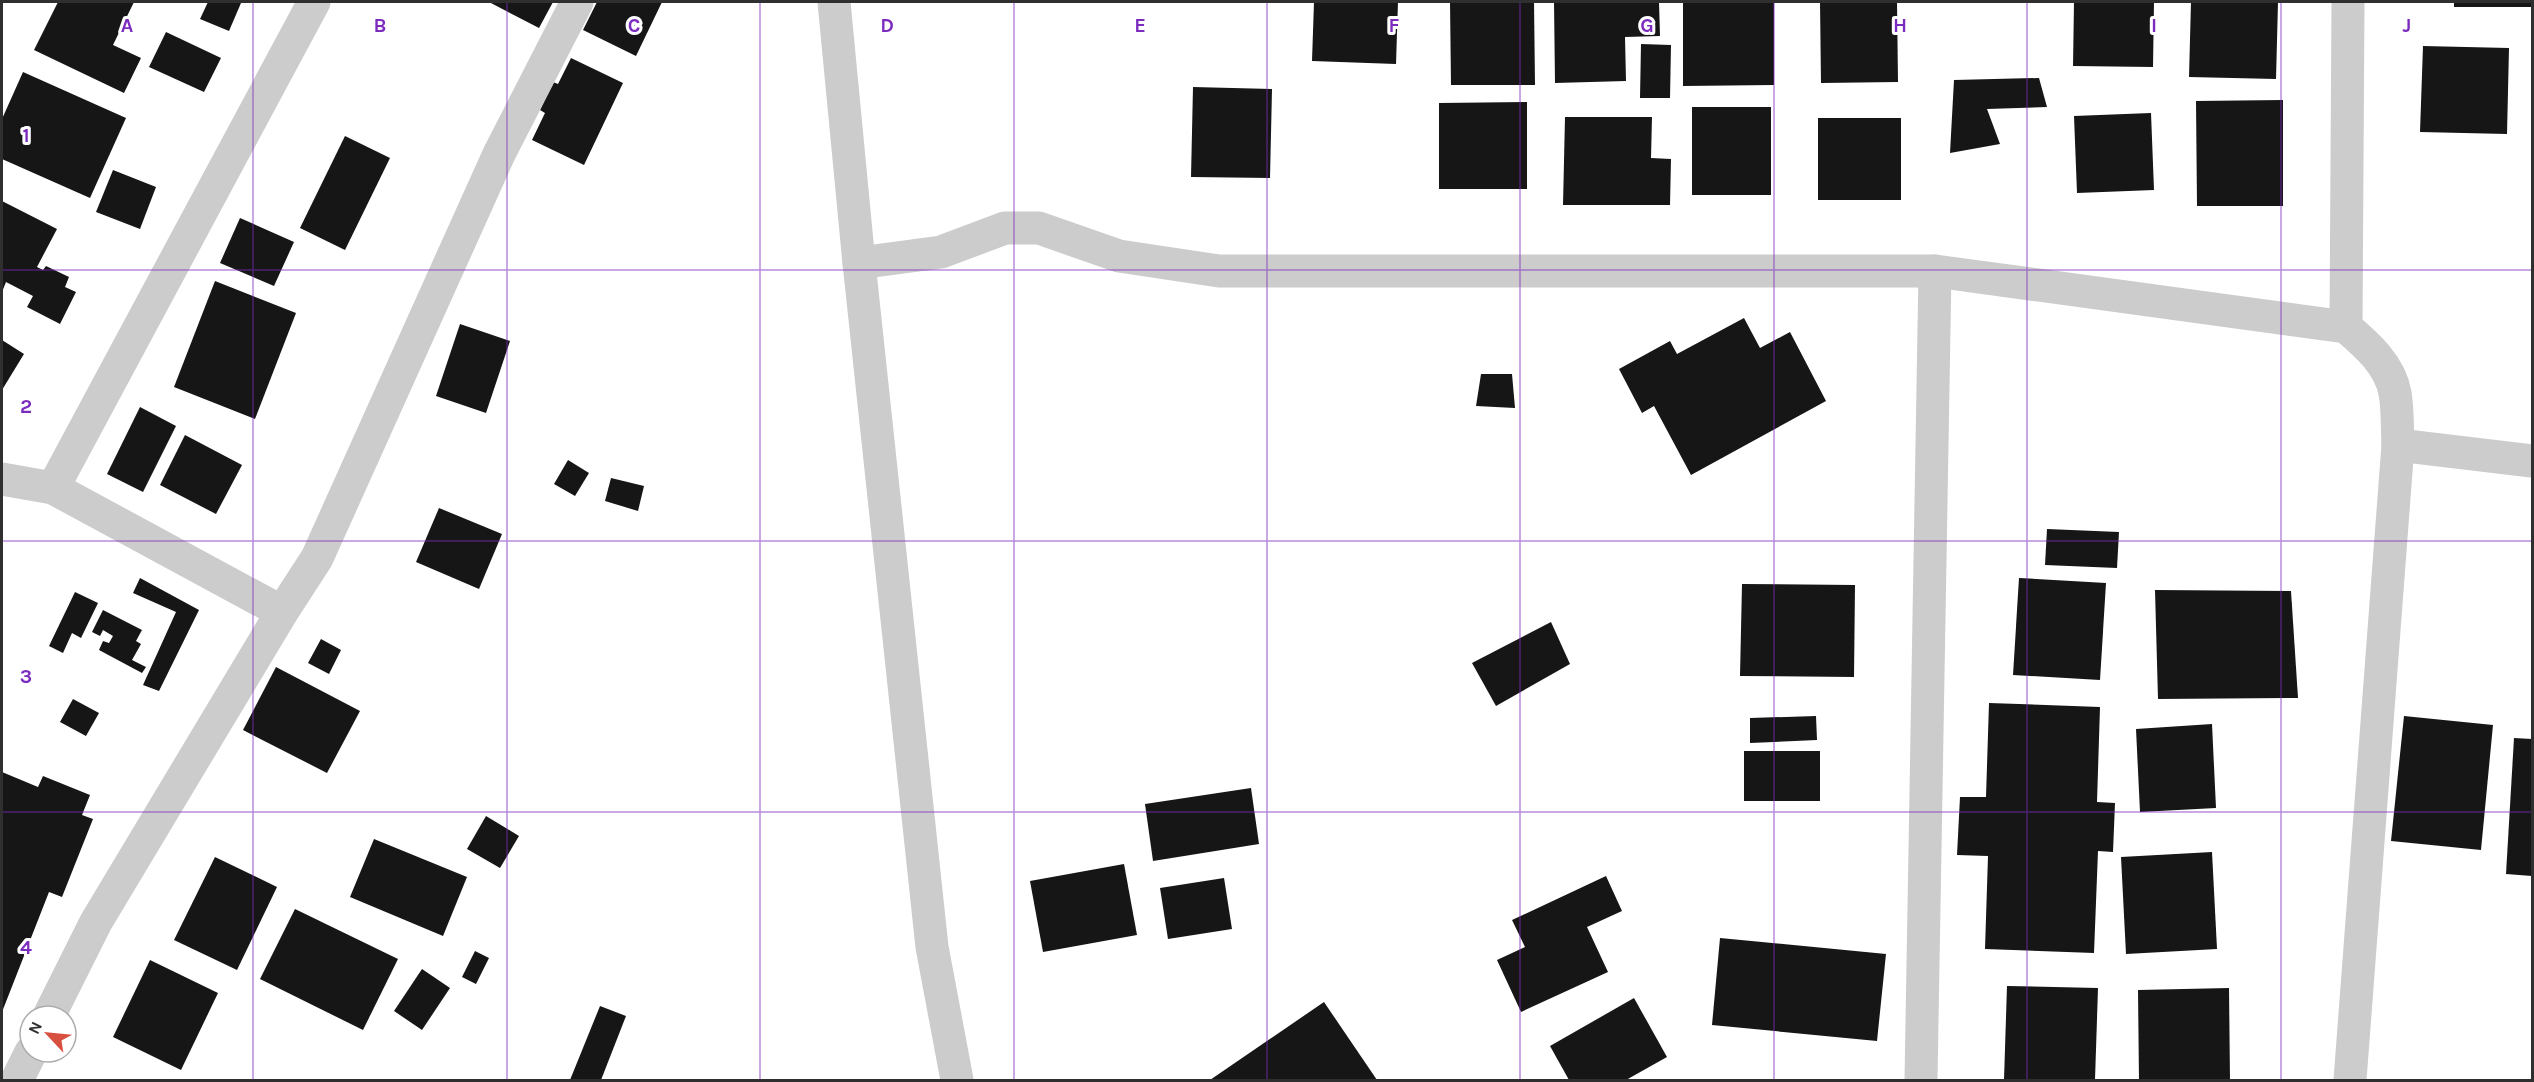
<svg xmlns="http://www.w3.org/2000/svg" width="2534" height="1082" font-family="Karla,sans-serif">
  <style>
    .building { fill: #161616 }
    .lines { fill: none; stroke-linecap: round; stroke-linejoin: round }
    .minor { stroke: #ccc; stroke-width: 33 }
    .grid { fill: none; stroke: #7b2cbf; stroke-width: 1.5; stroke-opacity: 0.55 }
    .grid-label { font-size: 20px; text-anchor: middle; font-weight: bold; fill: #7b2cbf; stroke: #fff; stroke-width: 6; stroke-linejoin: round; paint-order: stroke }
  </style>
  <rect width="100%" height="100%" fill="#fff"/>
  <g class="building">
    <path d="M58,2h76l-21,43 28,13 -17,35 -90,-43z"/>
    <path d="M208,2l33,1 -12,28 -29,-12z"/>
    <path d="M489,2h64l-14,26z"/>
    <path d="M597,2h65l-26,54 -53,-26z"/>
    <path d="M1314,2h84l-2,62 -84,-3z"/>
    <path d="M1450,2h84l1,83h-84z"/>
    <path d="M1554,2h105l1,34 -35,1 1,44 -71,2z"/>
    <path d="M1683,2h91v83l-91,1z"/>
    <path d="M1820,2h77l1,80 -77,1z"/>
    <path d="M2074,2h80l-1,65 -80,-1z"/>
    <path d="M2191,2h87l-2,77 -87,-2z"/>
    <rect x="2454" y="2" width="78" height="5"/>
    <path d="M166,32l55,26 -17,34 -55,-25z"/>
    <path d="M1641,44l30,1 -1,53h-30z"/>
    <path d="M2423,46l86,2 -2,86 -87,-2z"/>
    <path d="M571,58l52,25 -39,82 -52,-25 13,-27 -5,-3 13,-28 5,2z"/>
    <path d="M23,72l103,46 -36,80 -88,-39v-40z"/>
    <path d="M2039,78l8,29 -60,2 13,35 -50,9 4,-73z"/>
    <path d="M1193,87l79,2 -2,89 -79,-1z"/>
    <path d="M2283,100v106h-86l-1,-105z"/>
    <path d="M1527,102v87h-88v-86z"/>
    <rect x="1692" y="107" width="79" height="88"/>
    <path d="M2151,113l3,77 -77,3 -3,-77z"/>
    <path d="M1565,117h87l-1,41 20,1 -1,46h-107z"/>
    <rect x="1818" y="118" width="83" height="82"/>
    <path d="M345,136l45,22 -45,92 -45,-22z"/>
    <path d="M113,170l43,17 -16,42 -44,-17z"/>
    <path d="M2,201l55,28 -20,38 6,3 3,-4 23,11 -4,10 11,5 -16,32 -33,-17 6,-11 -27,-14 -4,10z"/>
    <path d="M240,218l54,24 -20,44 -54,-23z"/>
    <path d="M215,281l81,32 -41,106 -81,-32z"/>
    <path d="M1744,318l16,30 30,-16 36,69 -135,74 -37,-69 -12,7 -23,-44 51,-28 7,13z"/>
    <path d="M460,324l50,17 -24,72 -50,-17z"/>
    <path d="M2,340l22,14 -22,36z"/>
    <path d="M1481,374h31l3,34 -39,-2z"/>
    <path d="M140,407l36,19 -33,66 -36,-18z"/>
    <path d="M185,435l57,30 -26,49 -56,-29z"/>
    <path d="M568,460l21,13 -14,23 -21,-12z"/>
    <path d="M611,478l33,8 -6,25 -33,-10z"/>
    <path d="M439,508l63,26 -23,55 -63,-27z"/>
    <path d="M2047,529l72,3 -2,36 -72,-3z"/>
    <path d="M140,578l59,32 -40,81 -16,-6 33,-73 -43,-19z"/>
    <path d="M2019,578l87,5 -6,97 -87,-5z"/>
    <path d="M1742,584l113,1 -1,92 -114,-1z"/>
    <path d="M2155,590l136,1 7,107 -140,1z"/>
    <path d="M75,592l23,11 -17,35 -9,-5 -9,20 -14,-7z"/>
    <path d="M103,610l39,20 -6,11 5,3 -9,16 14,7 -4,6 -43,-23 4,-9 6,2 4,-7 -10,-6 -3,6 -8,-4z"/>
    <path d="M1551,622l19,42 -74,42 -24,-43z"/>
    <path d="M321,639l20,11 -12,24 -21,-11z"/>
    <path d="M276,667l84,44 -33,62 -84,-43z"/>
    <path d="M73,699l26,14 -13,23 -26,-14z"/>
    <path d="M1989,703l111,4 -3,95 18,1 -2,49 -15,-1 -4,102 -109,-4 3,-93 -31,-1 3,-58h26z"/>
    <path d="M1816,716l1,24 -67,3v-25z"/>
    <path d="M2404,716l89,9 -12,125 -90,-9z"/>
    <path d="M2212,724l4,84 -76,4 -4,-83z"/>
    <path d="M2514,738l18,1v137l-26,-2z"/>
    <rect x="1744" y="751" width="76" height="50"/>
    <path d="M2,772l36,15 5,-11 47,19 -8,20 11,4 -31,78 -13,-5 -47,120z"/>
    <path d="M1251,788l8,56 -106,17 -8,-57z"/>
    <path d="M486,816l33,20 -19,32 -33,-19z"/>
    <path d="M374,839l93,38 -24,59 -93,-39z"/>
    <path d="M2212,852l5,97 -91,5 -5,-97z"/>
    <path d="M215,857l62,30 -40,83 -63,-30z"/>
    <path d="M1124,864l13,71 -94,17 -13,-71z"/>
    <path d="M1606,876l16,35 -35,16 21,45 -87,40 -24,-52 28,-13 -13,-27z"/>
    <path d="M1224,878l8,51 -64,10 -8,-51z"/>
    <path d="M295,909l103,50 -35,71 -103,-51z"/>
    <path d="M1720,938l166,16 -9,87 -165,-16z"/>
    <path d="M475,951l14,7 -13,26 -14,-7z"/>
    <path d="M150,960l68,33 -37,77 -68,-33z"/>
    <path d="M422,969l28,19 -28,42 -28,-19z"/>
    <path d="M2007,986l91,2 -3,92h-91z"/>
    <path d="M2229,988l1,92h-91l-1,-90z"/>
    <path d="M1634,998l33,59 -41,23h-57l-19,-34z"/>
    <path d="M1324,1002l53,78h-167z"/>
    <path d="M600,1006l26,10 -25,64h-31z"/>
  </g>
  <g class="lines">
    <g class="minor">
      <path d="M834,2l25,261 73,684 25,133"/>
      <path d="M859,263l82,-11 64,-24h34l80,28 100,15h716l-14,809"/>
      <path d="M1935,271l411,56c21,18 44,38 49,66 3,17 2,35 3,52l-48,635"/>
      <path d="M2346,327l2,-325"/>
      <path d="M2398,445l134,16"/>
      <path d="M2,479l51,9 229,124"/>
      <path d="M53,488l261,-486"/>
      <path d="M49,1016l47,-94 186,-310 35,-54 182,-404 78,-152"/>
      <path d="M17,1080l14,-28"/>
    </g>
  </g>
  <path class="grid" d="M253,2v1078M507,2v1078M760,2v1078M1014,2v1078M1267,2v1078M1520,2v1078M1774,2v1078M2027,2v1078M2281,2v1078M2,270h2530M2,541h2530M2,812h2530"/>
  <g class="grid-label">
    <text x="127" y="32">A</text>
    <text x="380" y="32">B</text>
    <text x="634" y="32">C</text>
    <text x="887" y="32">D</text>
    <text x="1140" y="32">E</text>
    <text x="1394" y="32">F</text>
    <text x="1647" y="32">G</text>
    <text x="1900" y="32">H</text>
    <text x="2154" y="32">I</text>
    <text x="2407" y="32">J</text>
    <text x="26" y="142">1</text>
    <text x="26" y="413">2</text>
    <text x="26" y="683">3</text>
    <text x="26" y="954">4</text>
  </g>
  <rect width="2534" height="1082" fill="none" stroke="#2f2f2f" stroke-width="6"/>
  <g transform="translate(48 1034) rotate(296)"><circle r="28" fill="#ffffff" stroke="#acacac" stroke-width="1.5"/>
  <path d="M0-4.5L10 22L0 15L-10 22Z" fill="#d8503f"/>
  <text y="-9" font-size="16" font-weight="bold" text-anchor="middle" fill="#2f2f2f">N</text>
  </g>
</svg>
